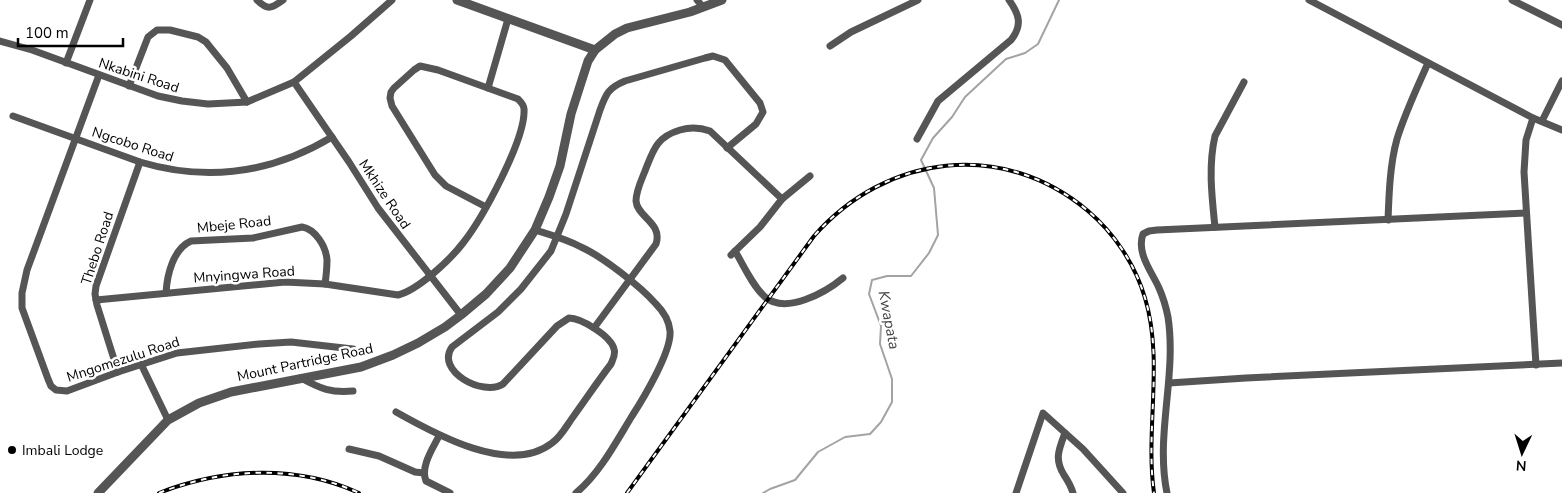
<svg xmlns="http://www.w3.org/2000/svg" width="1562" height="493" font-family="'Nunito Sans',sans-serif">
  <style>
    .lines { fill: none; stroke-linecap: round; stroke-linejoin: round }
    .stream { stroke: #a3a3a3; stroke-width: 2 }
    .minor { stroke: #555; stroke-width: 7 }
    .tertiary { stroke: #555; stroke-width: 9 }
    .rail-casing { stroke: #000; stroke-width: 4 }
    .rail { stroke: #fff; stroke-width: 2; stroke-dasharray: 5.5; stroke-linecap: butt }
    .poi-dot { fill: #000; stroke: #fff; stroke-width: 2 }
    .labels { text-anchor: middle; stroke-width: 5; stroke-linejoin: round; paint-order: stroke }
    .street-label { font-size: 14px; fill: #000; stroke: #fff }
    .poi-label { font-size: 14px; fill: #000; stroke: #fff; text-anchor: start }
    .water-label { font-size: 15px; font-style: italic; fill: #444; stroke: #fff }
  </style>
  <rect width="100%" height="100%" fill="#fff"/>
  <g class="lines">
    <path class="stream" d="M763,493l7,-4 25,-9 23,-28 27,-15 25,-3 11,-12 11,-20v-23l-12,-35 1,-18 -12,-32 3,-14 15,-4h24l18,-23 9,-18 -4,-47 -13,-28 12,-22 19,-21 13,-20 41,-38 19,-6 13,-9 21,-44"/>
    <g class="minor">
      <path d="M257,0c11,11 15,8 26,0"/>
      <path d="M697,0l6,7"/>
      <path d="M1309,0l224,118 29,12"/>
      <path d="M1512,0l50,25"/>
      <path d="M0,41l32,9 126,46 24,5 26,3 39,-2 47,-20 57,-46 41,-36"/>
      <path d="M830,46l21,-14 67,-32"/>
      <path d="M66,63l24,-63"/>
      <path d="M99,75l-72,195 -5,23v15l26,71 3,7 5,4 11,1 51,-19 59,-19 82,-9 32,-2 62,7"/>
      <path d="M294,82l55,80 29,46 83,107"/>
      <path d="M129,86l19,-49 9,-7h13l28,7 8,5 21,26 20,34"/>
      <path d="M488,88l20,-69"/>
      <path d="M13,116l127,46c67,20 132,11 192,-25"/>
      <path d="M1533,118l-7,22 -2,32 12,193"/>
      <path d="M1542,121l20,-40"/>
      <path d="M917,139l21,-38 73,-61c12,-15 8,-26 -2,-40"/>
      <path d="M1388,220c1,-27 2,-56 9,-81 8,-26 20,-51 31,-76"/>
      <path d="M1215,227c-3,-29 -7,-61 0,-91l29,-54"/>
      <path d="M535,230c16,5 31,9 46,17 22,10 59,39 75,57 7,7 13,17 14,27 2,20 -27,68 -38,85 -16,26 -32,57 -56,77"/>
      <path d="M735,251c9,15 17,34 30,46 21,18 61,-5 78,-19"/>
      <path d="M731,255l29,-28 22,-28 28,-23"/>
      <path d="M166,293c1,-18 7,-44 25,-52l62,-3 49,-11c13,2 24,19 25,33 0,8 -1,17 -2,24"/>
      <path d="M96,300l189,-18 40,2 73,11c20,-5 52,-35 65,-52 19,-24 63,-104 61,-134 0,-4 -3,-7 -6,-10l-80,-29 -18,-4 -6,4 -20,18 -3,4 -1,6 2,8 43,69 11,11 40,21"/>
      <path d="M594,328l62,-84c7,-21 -19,-27 -20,-43 0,-10 5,-20 9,-30 8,-20 11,-34 35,-41 10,-3 19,-3 30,1l72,68"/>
      <path d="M141,364l27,56"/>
      <path d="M118,372l-21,-67 -2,-11 1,-8 44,-124"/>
      <path d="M301,378c20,11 30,15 52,13"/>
      <path d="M1169,383l77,-5 316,-15"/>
      <path d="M396,412c39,22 114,64 156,31 9,-6 15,-18 21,-26 13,-18 25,-36 38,-53 2,-5 5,-10 3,-15 -3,-13 -33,-31 -45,-31l-12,8 -54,58c-20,13 -68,-13 -51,-37l46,-35 23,-23 30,-38 15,-37 34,-104c6,-16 8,-22 25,-29l80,-23 8,-2 12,4 35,43 3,9 -7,12 -29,24"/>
      <path d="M1065,433c-6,16 -11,26 -1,42 4,6 7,11 9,18"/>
      <path d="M439,436c-6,12 -19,31 -13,45l24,12"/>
      <path d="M349,449l30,7 36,16 9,1"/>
      <path d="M1016,493l27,-80 40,36 40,44"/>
      <path d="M1167,493c-12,-58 10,-117 1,-176 -2,-10 -5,-20 -9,-29 -7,-16 -23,-35 -16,-54l6,-3 8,-1 369,-17"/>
    </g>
    <g class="tertiary">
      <path d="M457,0l138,50"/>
      <path d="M98,493l70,-73 31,-17 32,-11 130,-25 32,-12 25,-12 27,-16 16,-12 25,-21 24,-26 25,-38 14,-33 11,-31 11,-52 17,-53 7,-11 20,-16 12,-6 63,-16 32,-12"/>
    </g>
    <g class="rail-casing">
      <g id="rail">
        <path d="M159,493c64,-25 137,-29 200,0"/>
        <path d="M627,493l187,-257c72,-82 189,-97 274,-25 26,22 47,53 57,87 19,63 0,131 9,195"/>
      </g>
    </g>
    <use href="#rail" class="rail"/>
  </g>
  <circle class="poi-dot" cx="12" cy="450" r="5"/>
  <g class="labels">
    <g class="street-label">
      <text transform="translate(139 75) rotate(18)" y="5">Nkabini Road</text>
      <text transform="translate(133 144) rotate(18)" y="5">Ngcobo Road</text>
      <text transform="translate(385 194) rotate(56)" y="5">Mkhize Road</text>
      <text transform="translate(234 224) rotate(-6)" y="5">Mbeje Road</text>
      <text transform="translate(97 248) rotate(-72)" y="5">Thebo Road</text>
      <text transform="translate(244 274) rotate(-4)" y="5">Mnyingwa Road</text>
      <text transform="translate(123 359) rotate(-18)" y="5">Mngomezulu Road</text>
      <text transform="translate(305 362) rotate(-12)" y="5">Mount Partridge Road</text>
    </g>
    <g class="poi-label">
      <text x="22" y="455">Imbali Lodge</text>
    </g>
    <g class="water-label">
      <text transform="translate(889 320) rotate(79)" y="5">Kwapata</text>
    </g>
  </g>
  <g transform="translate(1522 453) rotate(184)" stroke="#ffffff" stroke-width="4" paint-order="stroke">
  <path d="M0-4L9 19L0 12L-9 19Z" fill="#000000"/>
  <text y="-8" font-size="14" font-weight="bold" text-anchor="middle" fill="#000000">N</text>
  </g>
  <path d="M18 38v8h105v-8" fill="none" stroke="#000000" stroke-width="2.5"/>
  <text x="25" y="38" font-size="15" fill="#000000" stroke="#ffffff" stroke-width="4" paint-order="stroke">100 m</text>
</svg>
